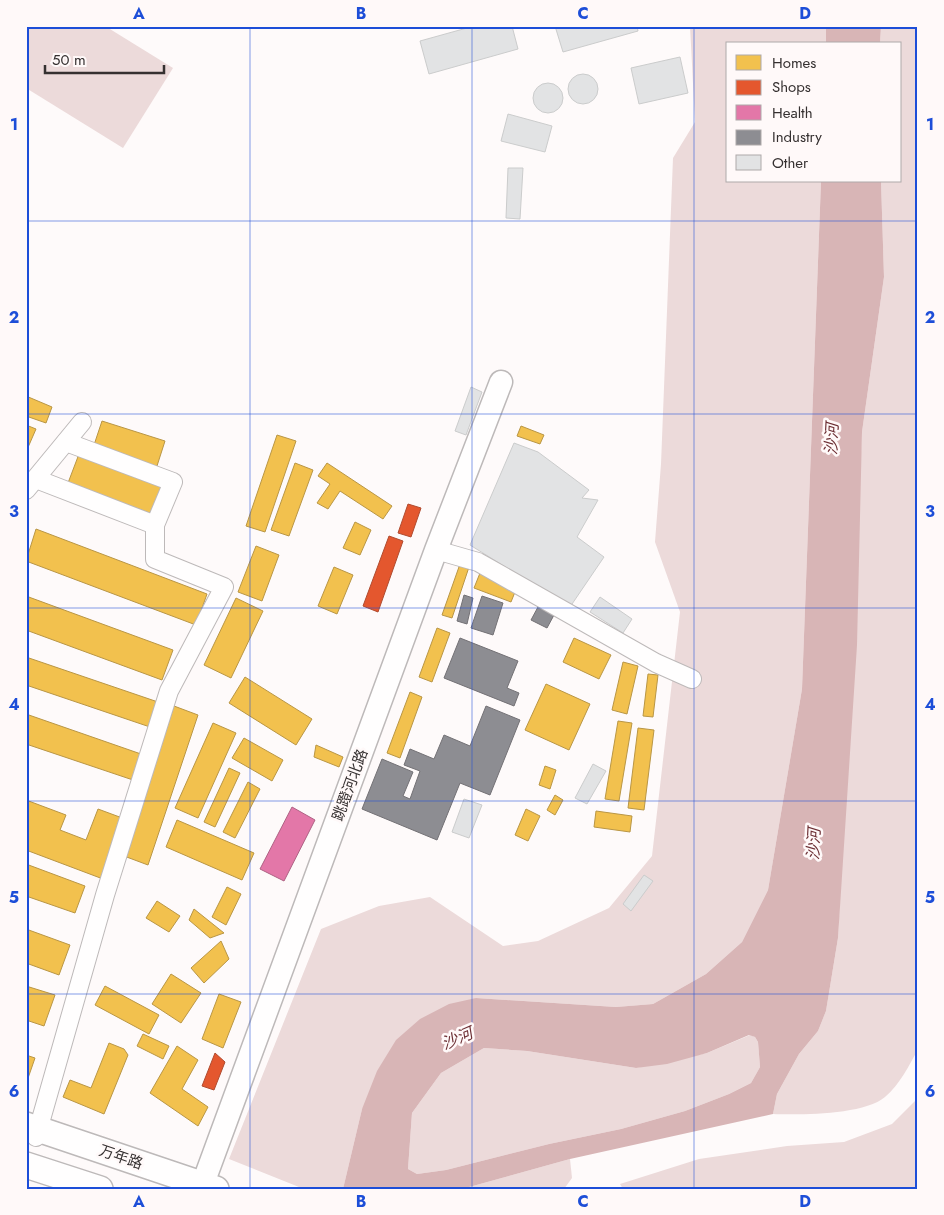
<svg xmlns="http://www.w3.org/2000/svg" width="944" height="1215" font-family="Jost,'Noto Sans SC',sans-serif">
  <style>
    .green { fill: #ecdada }
    .water { fill: #d8b5b6; fill-rule: evenodd }
    .homes { fill: #f2c14e; stroke: #b99645 }
    .shops { fill: #e4572e; stroke: #b04b2f }
    .health { fill: #e377a8; stroke: #af6284 }
    .industry { fill: #8d8d92; stroke: #737175 }
    .building { fill: #e2e3e4; stroke: #cbcccc }
    .lines { fill: none; stroke-linecap: round; stroke-linejoin: round }
    .minor-casing { stroke: #bdb9b9; stroke-width: 20 }
    .tertiary-casing { stroke: #bdb9b9; stroke-width: 25 }
    .secondary-casing { stroke: #bdb9b9; stroke-width: 28 }
    .minor { stroke: #fffefe; stroke-width: 18 }
    .tertiary { stroke: #fffefe; stroke-width: 22 }
    .secondary { stroke: #fffefe; stroke-width: 25 }
    .grid { fill: none; stroke: #1d4ed8; stroke-width: 1; stroke-opacity: 0.55 }
    .labels { text-anchor: middle; stroke-width: 5; stroke-linejoin: round; paint-order: stroke }
    .street-label { font-size: 15px; fill: #353030; stroke: #fff9f9 }
    .water-label { font-size: 16px; font-style: italic; fill: #6c2e33; stroke: #fff9f9 }
    .neatline { fill: none; stroke: #1d4ed8; stroke-width: 2 }
    .grid-label { font-size: 16px; text-anchor: middle; font-weight: bold; fill: #1d4ed8 }
  </style>
  <rect width="100%" height="100%" fill="#fefafa"/>
  <g class="green">
    <path d="M29,26h76l68,42 -50,80 -97,-60v-57z"/>
    <path d="M690,26h137l-1,18h-98v137h93l-19,508 -34,201 -26,52 -36,32 -53,30 -37,3 -140,-9 -114,111 -19,80h-39l-75,-30 92,-230 58,-23 51,-9 73,49 35,-5 71,-33 43,-52 28,-244 -25,-70 6,-78 12,-306 22,-36z"/>
    <path d="M881,26h37v1023c-9,17 -18,35 -33,48 -21,18 -85,18 -112,17l4,-20 22,-40 19,-23 8,-20 12,-73 24,-506 22,-155 -3,-96h19v-137h-20z"/>
    <path d="M750,1035l5,2 3,5 2,25 -9,16 -22,11 -44,17 -64,18 -72,15 -103,26 -29,4 -9,-5 4,-56 29,-40 43,-25 43,3 109,17 71,-15z"/>
    <path d="M918,1098v91h-295l-3,-5 79,-25 88,-13 57,-4 48,-18z"/>
    <path d="M570,1159l2,19 -8,11h-102z"/>
  </g>
  <g class="water">
    <path d="M826,26h55l-1,18h-54z"/>
    <path d="M821,181h60l3,96 -22,155 -5,213 -19,293 -12,73 -8,20 -19,23 -22,40 -4,20 -203,45 -108,30h-119l19,-80 15,-38 19,-31 24,-21 29,-15 27,-6 140,9 37,-3 53,-30 36,-32 26,-52 34,-201zM749,1035l6,2 3,5 2,25 -9,16 -22,11 -44,17 -64,18 -72,15 -103,26 -29,4 -9,-5 4,-56 29,-40 43,-25 43,3 109,17 31,-4 40,-11z"/>
  </g>
  <g class="homes">
    <path d="M26,396l26,11 -6,16 -20,-7z"/>
    <path d="M102,421l63,20 -9,28 -63,-21z"/>
    <path d="M26,425l10,4 -10,23z"/>
    <path d="M521,426l23,9 -4,9 -23,-8z"/>
    <path d="M277,435l19,6 -31,91 -19,-6z"/>
    <path d="M79,454l84,32 -11,28 -84,-31z"/>
    <path d="M295,463l18,7 -24,66 -18,-6z"/>
    <path d="M327,463l65,43 -9,13 -43,-28 -12,18 -11,-6 13,-19 -12,-8z"/>
    <path d="M355,522l16,8 -11,25 -17,-7z"/>
    <path d="M36,529l171,65 -11,31 -170,-64z"/>
    <path d="M256,546l23,9 -17,46 -24,-9z"/>
    <path d="M460,564l9,3 -17,51 -10,-3z"/>
    <path d="M334,567l19,8 -16,39 -19,-8z"/>
    <path d="M480,573l37,14 -6,15 -37,-14z"/>
    <path d="M26,596l147,54 -11,30 -136,-50z"/>
    <path d="M236,598l27,13 -32,67 -27,-13z"/>
    <path d="M437,628l13,5 -18,49 -13,-5z"/>
    <path d="M574,638l37,17 -12,24 -36,-17z"/>
    <path d="M26,657l132,45 -8,25 -124,-42z"/>
    <path d="M623,662l15,4 -11,48 -15,-4z"/>
    <path d="M648,674l10,1 -5,42 -10,-1z"/>
    <path d="M245,677l67,42 -16,26 -67,-42z"/>
    <path d="M546,684l44,20 -21,46 -44,-20z"/>
    <path d="M410,692l12,5 -22,61 -13,-5z"/>
    <path d="M174,706l24,9 -50,150 -24,-9z"/>
    <path d="M26,714l115,40 -8,26 -107,-36z"/>
    <path d="M618,721l14,2 -13,78 -14,-2z"/>
    <path d="M213,723l23,10 -38,85 -23,-10z"/>
    <path d="M638,728l16,2 -10,80 -16,-2z"/>
    <path d="M244,738l39,22 -11,21 -40,-23z"/>
    <path d="M316,745l27,12 -4,10 -25,-10z"/>
    <path d="M545,766l11,4 -6,19 -11,-4z"/>
    <path d="M229,768l11,5 -25,54 -11,-5z"/>
    <path d="M248,782l12,7 -25,49 -12,-6z"/>
    <path d="M555,795l8,5 -8,15 -8,-5z"/>
    <path d="M26,800l40,15 -6,15 26,10 12,-31 27,10 -22,60 -77,-29z"/>
    <path d="M526,809l14,7 -12,25 -13,-6z"/>
    <path d="M596,811l36,5 -2,16 -36,-5z"/>
    <path d="M177,820l77,33 -12,27 -76,-33z"/>
    <path d="M26,864l59,22 -10,27 -49,-17z"/>
    <path d="M227,887l14,7 -15,31 -14,-8z"/>
    <path d="M157,901l23,15 -11,16 -23,-14z"/>
    <path d="M194,909l30,24 -14,5 -21,-18z"/>
    <path d="M26,929l44,16 -11,30 -33,-12z"/>
    <path d="M221,941l8,18 -25,24 -13,-15z"/>
    <path d="M171,974l30,19 -20,30 -29,-19z"/>
    <path d="M26,986l29,9 -11,31 -18,-6z"/>
    <path d="M105,986l54,29 -10,19 -54,-29z"/>
    <path d="M219,994l22,8 -18,46 -21,-9z"/>
    <path d="M143,1034l26,12 -6,13 -26,-13z"/>
    <path d="M109,1043l15,6 4,6 -24,59 -41,-17 7,-17 21,8z"/>
    <path d="M177,1046l21,14 -16,29 26,18 -10,19 -48,-33z"/>
    <path d="M26,1055l9,3 -9,26z"/>
  </g>
  <g class="shops">
    <path d="M408,504l13,4 -10,29 -13,-4z"/>
    <path d="M389,536l14,5 -25,71 -15,-6z"/>
    <path d="M215,1053l10,9 -11,28 -12,-4z"/>
  </g>
  <path class="health" d="M292,807l23,13 -31,61 -24,-12z"/>
  <g class="industry">
    <path d="M464,595l9,3 -6,26 -10,-3z"/>
    <path d="M482,596l21,7 -10,32 -22,-7z"/>
    <path d="M538,607l16,8 -7,13 -16,-8z"/>
    <path d="M460,638l58,23 -11,27 12,5 -5,13 -70,-28z"/>
    <path d="M486,706l34,14 -30,75 -30,-12 -23,57 -75,-31 20,-50 31,13 -10,24 7,3 10,-28 -16,-6 6,-16 24,10 10,-24 26,11z"/>
  </g>
  <g class="building">
    <path d="M474,26h38l6,23 -89,25 -9,-33z"/>
    <path d="M555,26h82l1,5 -75,21z"/>
    <path d="M680,57l8,36 -49,11 -8,-36z"/>
    <circle cx="583" cy="89" r="15"/>
    <circle cx="548" cy="98" r="15"/>
    <path d="M508,114l44,12 -7,26 -44,-11z"/>
    <path d="M508,168h15l-3,51 -14,-1z"/>
    <path d="M471,387l11,5 -16,43 -11,-4z"/>
    <path d="M514,443l24,9 51,38 -7,8 16,2 -21,37 27,20 -34,50 -100,-62z"/>
    <path d="M600,597l32,22 -9,14 -33,-21z"/>
    <path d="M593,764l13,7 -19,33 -12,-6z"/>
    <path d="M464,799l18,6 -13,33 -17,-6z"/>
    <path d="M644,875l9,6 -22,30 -8,-7z"/>
  </g>
  <g class="lines">
    <g class="minor-casing">
      <g id="minor">
        <path d="M36,479l119,46 18,-43 -107,-40"/>
        <path d="M26,490l56,-68"/>
        <path d="M436,550l42,12 178,101 36,16"/>
        <path d="M36,1137l69,-242 64,-204 55,-104 -69,-28v-34"/>
      </g>
    </g>
    <g class="tertiary-casing">
      <path id="tertiary" d="M201,1189l235,-639 65,-168"/>
    </g>
    <g class="secondary-casing">
      <g id="secondary">
        <path d="M26,1125l190,64"/>
        <path d="M26,1165l74,24"/>
      </g>
    </g>
    <use href="#minor" class="minor"/>
    <use href="#tertiary" class="tertiary"/>
    <use href="#secondary" class="secondary"/>
  </g>
  <path class="grid" d="M250,26v1163M472,26v1163M694,26v1163M26,221h892M26,414h892M26,608h892M26,801h892M26,994h892"/>
  <g class="labels">
    <g class="street-label">
      <text transform="translate(350 785) rotate(-70)" y="5">跳蹬河北路</text>
      <text transform="translate(121 1157) rotate(19)" y="5">万年路</text>
    </g>
    <g class="water-label">
      <text transform="translate(831 439) rotate(-87)" y="6">沙河</text>
      <text transform="translate(813 844) rotate(-87)" y="6">沙河</text>
      <text transform="translate(457 1038) rotate(-23)" y="6">沙河</text>
    </g>
  </g>
  <rect width="944" height="1215" fill="none" stroke="#fff9f9" stroke-width="55"/>
  <rect x="726" y="42" width="175" height="140" fill="#fff9f9" stroke="#aea9a9"/>
  <rect x="736" y="55" width="25" height="15" fill="#f2c14e" stroke="#aea9a9"/>
  <text x="772" y="68" font-size="15" fill="#353030">Homes</text>
  <rect x="736" y="80" width="25" height="15" fill="#e4572e" stroke="#aea9a9"/>
  <text x="772" y="92" font-size="15" fill="#353030">Shops</text>
  <rect x="736" y="105" width="25" height="15" fill="#e377a8" stroke="#aea9a9"/>
  <text x="772" y="118" font-size="15" fill="#353030">Health</text>
  <rect x="736" y="130" width="25" height="15" fill="#8d8d92" stroke="#aea9a9"/>
  <text x="772" y="142" font-size="15" fill="#353030">Industry</text>
  <rect x="736" y="155" width="25" height="15" fill="#e2e3e4" stroke="#aea9a9"/>
  <text x="772" y="168" font-size="15" fill="#353030">Other</text>
  <path d="M45 65v8h119v-8" fill="none" stroke="#353030" stroke-width="2.5"/>
  <text x="52" y="65" font-size="15" fill="#353030" stroke="#fff9f9" stroke-width="4" paint-order="stroke">50 m</text>
  <rect x="28" y="28" width="888" height="1160" class="neatline"/>
  <g class="grid-label">
    <text x="139" y="19">A</text>
    <text x="361" y="19">B</text>
    <text x="583" y="19">C</text>
    <text x="805" y="19">D</text>
    <text x="14" y="130">1</text>
    <text x="930" y="130">1</text>
    <text x="14" y="323">2</text>
    <text x="930" y="323">2</text>
    <text x="14" y="517">3</text>
    <text x="930" y="517">3</text>
    <text x="14" y="710">4</text>
    <text x="930" y="710">4</text>
    <text x="14" y="903">5</text>
    <text x="930" y="903">5</text>
    <text x="14" y="1097">6</text>
    <text x="930" y="1097">6</text>
    <text x="139" y="1207">A</text>
    <text x="361" y="1207">B</text>
    <text x="583" y="1207">C</text>
    <text x="805" y="1207">D</text>
  </g>
</svg>
